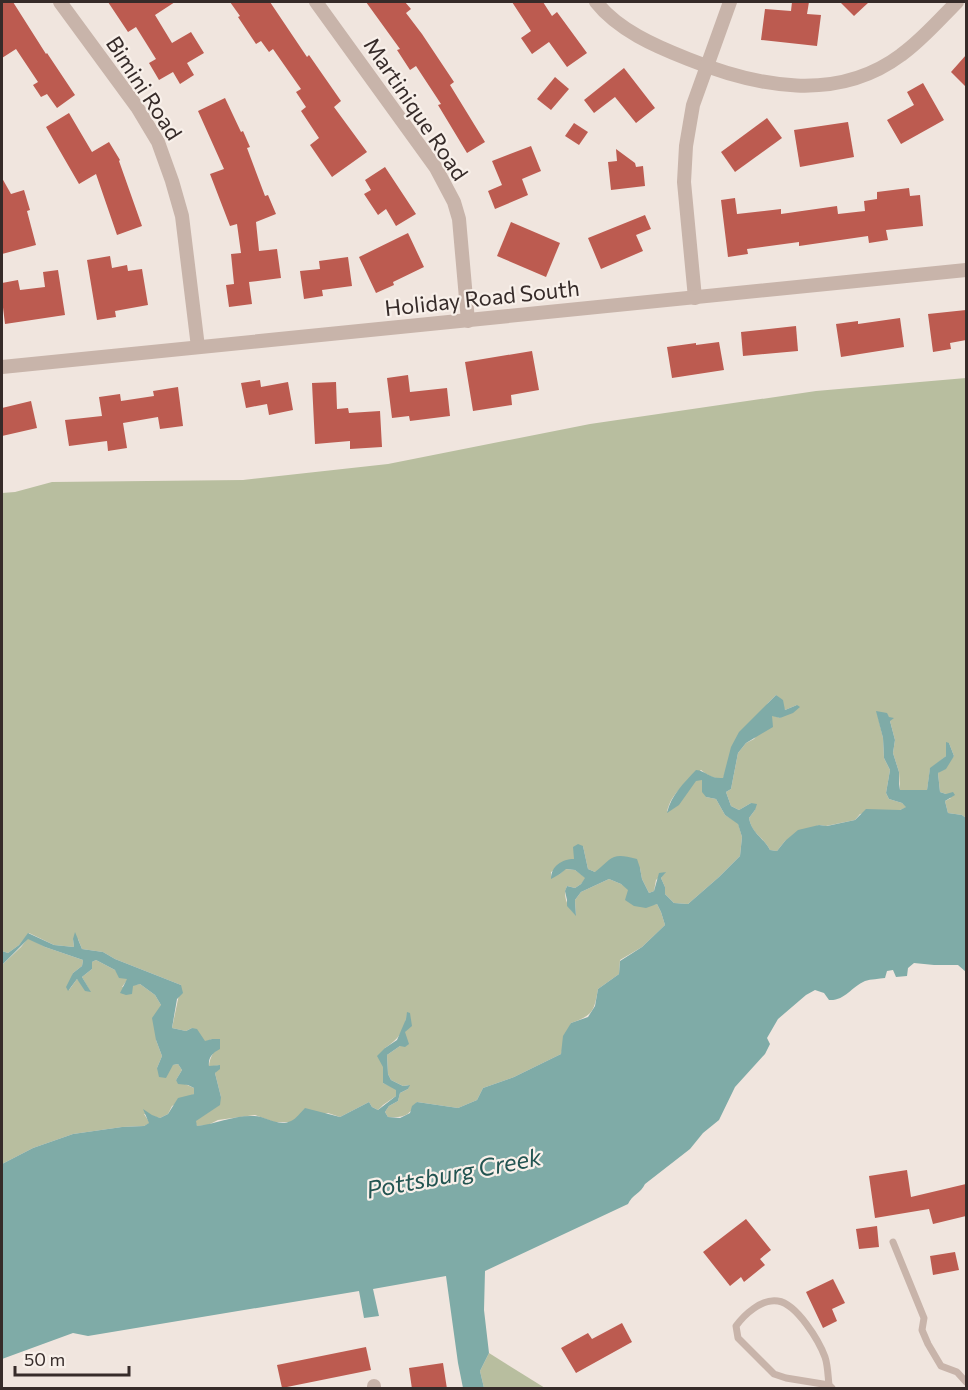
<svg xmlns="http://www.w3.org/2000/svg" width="968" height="1390" font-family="Commissioner,sans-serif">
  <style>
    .green { fill: #b8be9f }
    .water { fill: #7faba7 }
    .building { fill: #bc5b50 }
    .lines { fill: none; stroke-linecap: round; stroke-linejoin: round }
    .lane { stroke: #c8b4aa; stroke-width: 7 }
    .street { stroke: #c8b4aa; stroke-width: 14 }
    .labels { text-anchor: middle; stroke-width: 4.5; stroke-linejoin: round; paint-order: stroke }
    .street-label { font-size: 22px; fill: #362b29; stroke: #f8f0ea }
    .water-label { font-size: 24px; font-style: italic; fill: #225451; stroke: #f8f0ea }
  </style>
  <rect width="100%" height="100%" fill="#f0e5de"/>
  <g class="green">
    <path d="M966,378v440l-4,-3 -14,-2 -3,-12 6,-3 -5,-4 -6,-2 -2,-19 16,-17 -5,-13 -3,13 -16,13 -3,21 -27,1 -1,-19 -6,-19 2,-13 -6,-23 -12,-5 6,26 1,20 6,12 -4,23 3,6 13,4 5,4 -7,3h-16l-24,4 -5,6 -29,6 -7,-1 -34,16 -8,10 -7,-1c-7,-14 -18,-15 -21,-32l6,-8 -4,-7 -12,7 -8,-4 -5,-14 5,-3 7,-36 8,-10 8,-4 18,-24 8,3 17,-13 -12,5 -9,-15 -8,8 -42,67 -3,9c-10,-1 -15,-3 -22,-9 -14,12 -30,23 -34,42l29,-32h7l3,17 10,2 9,16 13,8 4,14 -2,19 -21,21 -31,27 -14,-1 -9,-9v-7l-4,-9 4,-6 -9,8 -2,11 -5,2 -7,-14 -2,-11 -45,4 -7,-3 -5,-23 -9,14 -23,12v6l9,-4 5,-5 10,1 11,8 -5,6 -6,4 -8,-2c-5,10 1,22 9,29l-1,-15 6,-8 28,-13 12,5 31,21 5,-1 4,8 4,13 -23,22 -22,13 -1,14 -21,15c-4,23 -5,26 -27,34l-10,31 -47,23 -31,11 -6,12 -19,8 -41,-6c-8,14 -13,16 -29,15l-3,-5 4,-6 9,-5 2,-8 8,-4 1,-4 -6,1 -12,-6 -3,-6 -1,-19 13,-9 5,-14 2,-19c-2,17 -8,26 -22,35l-2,19v16l13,6v7l-13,9 -5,5 -6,-3 -3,-5 -29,15 -12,-4 -38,9h-16l-19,-7 -37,5 -10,5 -11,1 -2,-5 26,-24 -6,-24 4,-8 -10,2c0,-10 7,-18 11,-27l-8,-1 -7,3 -13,-14 -6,3 -14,-3 9,-43 -66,-26 -12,-7 -21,-3 -4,-10h-5l1,8 -20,-2 -25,-12 -10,12 -11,8 -6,-2v-458l13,-1 37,-10 191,-2 145,-16 202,-40 226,-33z"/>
    <path d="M28,938l17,9 38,13 -1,6 -9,7 -4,17 8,-11 13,12 -8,-14 10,-8v-7l4,-2 19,10 13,9 -6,8 18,-3 15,11 6,10 -5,35 6,16 -5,12 21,-4 4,6 -6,10 18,8v6l-22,12 -4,8 -8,4 -16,-4 6,9 -6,3 -22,1 -49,7 -40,14 -31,16v-199l19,-18z"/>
    <path d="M489,1353l56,35h-61l-4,-17z"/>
  </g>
  <path class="water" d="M776,695l7,5 2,10 12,-5 3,2 -7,6 -13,5 -8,-2 1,11 -27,16 -8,10 -7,36 -5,3 5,14 8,4 12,-7 6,1 -2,6 -6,8c3,16 14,19 21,32l7,1 8,-10 13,-11 21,-5 8,1 28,-6 11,-11 34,1 6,-3 -4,-4 -13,-4 -3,-6 4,-23 -6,-12 -1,-20 -7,-27 11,2 2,4 5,1 -4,3 5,19 -2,13 6,19v12l1,6h27l3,-22 16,-12v-14l3,1 5,13 -8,13 -8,4 2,19 6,2 7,-2 2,3 -10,6 3,12 14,2 4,3v154l-8,-7h-24l-20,-2 -6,5 -1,8 -11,1 -3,-7 -6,1 -2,7c-6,1 -14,1 -20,3 -14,6 -20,20 -36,19l-5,-7 -9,-3 -9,5 -28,24 -11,19 3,6 -5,10 -30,33 -16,33 -16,13 -13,16 -45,35c-4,9 -13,11 -17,20l-143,67 -1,39 5,43 -9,18 4,17h-21l-5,-25 -12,-87 -73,13 6,27 -15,2 -5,-27 -271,45 -15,-3 -71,26v-195l31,-16 40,-14 49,-7 22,-1 5,-3 -6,-14 9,6 8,3 8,-4 10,-16 16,-4v-6l-6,-3 -10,-1 -2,-4 6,-10 -4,-6 -5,1 -7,13 -7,-1 -2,-9 5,-12 -6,-16 -4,-22 9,-13 -6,-10 -15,-11 -7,2 -1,8 -6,1 -6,-2 7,-14 -8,-1 -4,-8 -19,-10 -4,2v7l-10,8 9,15 -6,-1 -8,-12 -9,12 -2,-4 7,-14 9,-7 1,-6 -38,-13 -17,-8 -26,26v-14l6,2 11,-8 9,-12 26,12 20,2 -1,-8 2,-7 7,17 21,3 12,7 66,26 2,8 -6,6 -5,29 14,3 6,-3 5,1 8,12 7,-2h8v10c-8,4 -12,9 -11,17l11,-1v4l-5,4 6,24 -1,8 -24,16 1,5c19,-2 37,-11 57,-10 12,0 24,11 37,5 5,-2 10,-9 14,-13l35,9 29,-15 3,5 6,3 18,-14v-6l-13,-7v-16l-6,-11 8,-8 12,-8 9,-21 1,-7 3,1 2,13 -7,6 4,12 -4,3 -5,-1 -13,9 1,19 3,6 12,6 7,-1 -2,4 -8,4 -2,8 -9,5 -4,6 3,5 12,1 10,-5 2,-7 5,-4 41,6 19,-8 6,-12 31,-11 47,-23 2,-18 8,-13 17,-6 7,-11 3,-17 21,-15 1,-13 22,-14 23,-22 -4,-13 -4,-8 -11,4 -12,-2 -9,-6 3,-10 -7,-6 -12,-5 -28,13 -6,8 1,16 -9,-10v-6l-2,-9 2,-5 8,2 6,-4 4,-6 -10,-8 -9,-1 -6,5 -9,5c0,-13 11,-20 23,-20l-1,-12 5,-3 5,2 5,23 7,3c18,-15 17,-20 42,-13l3,9 2,11 7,14 5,-2 5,-18 7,-1 -5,6 4,9v7l9,9 14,1 31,-27 21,-21 2,-19 -4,-13 -13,-9 -9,-16 -10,-2 -4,-5v-12l-6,1 -17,24 -12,8c4,-18 17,-30 29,-43 11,1 13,9 27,8l8,-31 8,-15z"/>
  <g class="building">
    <path d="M2,2h11l33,52 1,-1 28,42 -18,13 -10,-14 -6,3 -8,-12 5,-3 -22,-33 -14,9z"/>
    <path d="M108,2h67l-20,13 17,28 19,-11 13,21 -17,10 7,12 -14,9 -7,-12 -14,8 -10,-17 7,-4 -20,-32 -8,5z"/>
    <path d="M230,2h40l37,55 2,-2 32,46 -7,6 33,45 -35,25 -22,-32 9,-7 -18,-27 5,-4 -10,-15 5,-3 -28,-40 -4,3 -8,-11 -5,3 -18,-27 2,-1z"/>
    <path d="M366,2h39l6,7 -5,4 16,21 32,48 -4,3 35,57 -18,11 -29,-48 3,-1 -25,-38 -6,4 -13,-20 3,-1z"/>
    <path d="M512,2h31l9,14 5,-4 30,41 -20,14 -18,-25 -17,12 -11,-16 10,-7z"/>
    <path d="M792,2h17l-2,12 14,1 -4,31 -56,-6 4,-31 26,2z"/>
    <path d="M840,2h29l-15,14z"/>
    <path d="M966,55v32l-15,-15z"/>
    <path d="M624,68l31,40 -19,15 -21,-26 -21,16 -10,-13z"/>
    <path d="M555,77l14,12 -18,21 -14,-11z"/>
    <path d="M923,83l21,37 -43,24 -14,-24 27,-15 -7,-13z"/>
    <path d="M225,98l16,34 2,-1 7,16 -3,1 18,48 3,-1 8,19 -20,8 3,29 18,-2 4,29 -32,4 3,22 -23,3 -3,-22 8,-1 -3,-30 10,-1 -4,-29 -7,2 -20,-52 14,-5 -26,-58z"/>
    <path d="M69,113l23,39 17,-10 11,18 -1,1 23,65 -25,9 -21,-61 -17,10 -33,-57z"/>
    <path d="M767,118l15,20 -47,34 -14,-20z"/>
    <path d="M848,122l6,35 -54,10 -6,-37z"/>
    <path d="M574,123l14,9 -9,13 -14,-9z"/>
    <path d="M531,146l10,25 -19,8 6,16 -33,14 -7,-18 14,-6 -10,-24z"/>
    <path d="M616,149l19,14 1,4 7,-1 2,20 -34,4 -3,-28 9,-1z"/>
    <path d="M385,167l31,47 -20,12 -10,-17 -8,6 -14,-21 7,-4 -6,-10z"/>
    <path d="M2,178l9,16 13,-4 6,20 -3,1 9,34 -34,9z"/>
    <path d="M909,188l1,8 10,-1 3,31 -37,4 2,10 -19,3 -1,-7 -69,10v-4l-52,7 1,5 -20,3 -7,-57 14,-2 2,16 44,-5v5l56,-8 1,8 27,-3 -1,-10 13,-2v-7z"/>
    <path d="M645,215l6,14 -15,6 7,16 -42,18 -13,-31z"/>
    <path d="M511,222l49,21 -14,34 -49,-21z"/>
    <path d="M408,233l16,34 -31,15 1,3 -18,8 -17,-36z"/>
    <path d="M110,256l2,12 15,-3 1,6 14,-2 6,36 -33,6 1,6 -19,3 -10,-60z"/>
    <path d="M348,257l4,29 -30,4 1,6 -19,3 -4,-28 20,-2 -1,-8z"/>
    <path d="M58,270l7,45 -60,9 -3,-25v-16l16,-3 2,10 25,-3 -2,-15z"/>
    <path d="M966,310v30l-16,3 1,6 -18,3 -5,-38z"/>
    <path d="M900,318l4,29 -63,10 -5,-33 22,-3v3z"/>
    <path d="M796,326l2,25 -55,5 -2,-24z"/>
    <path d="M719,342l5,28 -52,8 -5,-31 29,-4v2z"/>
    <path d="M532,351l7,39 -28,5 1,10 -39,6 -8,-49z"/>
    <path d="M408,375l2,17 37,-4 3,28 -40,5 -1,-5 -17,2 -5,-40z"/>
    <path d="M260,380l1,7 27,-5 5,28 -24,5 -2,-11 -21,4 -5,-25z"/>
    <path d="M336,382l1,27 11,-1 1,5 31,-2 2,36 -32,2v-8l-35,3 -3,-61z"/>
    <path d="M178,387l5,39 -23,3 -2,-12 -35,6 4,25 -19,3 -1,-10 -38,5 -4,-26 37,-4 -3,-19 21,-3 1,7 33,-5 -1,-5z"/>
    <path d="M31,401l6,27 -35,8v-28z"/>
    <path d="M907,1170l4,27 55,-13v32l-33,8 -4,-15 -54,9 -6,-42z"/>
    <path d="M746,1219l25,31 -11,9 5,6 -21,17 -3,-5 -11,9 -27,-34z"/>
    <path d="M877,1226l2,21 -20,2 -3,-20z"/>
    <path d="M955,1252l4,18 -26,5 -3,-19z"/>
    <path d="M833,1279l12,24 -13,6 5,12 -14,7 -17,-36z"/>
    <path d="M622,1323l10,19 -56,31 -15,-25 27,-15 4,6z"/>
    <path d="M366,1347l5,23 -89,18 -5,-23z"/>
    <path d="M443,1363l4,26h-35l-3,-21z"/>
  </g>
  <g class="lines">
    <g class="lane">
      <path d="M893,1242l31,76 -2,12 6,14 13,22 16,6 9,10"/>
      <path d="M829,1385l-43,-7 -12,-4 -36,-36 -2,-12c8,-11 26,-28 42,-25 19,3 41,40 47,56 3,9 3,20 4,28l3,3"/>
    </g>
    <g class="street">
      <path d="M60,2l77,105 21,35 14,39 10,35 16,131"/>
      <path d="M316,2l120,166 18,34 5,17 9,102"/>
      <path d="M596,2c22,28 59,44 92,57 69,28 149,44 213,-4 21,-15 38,-35 56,-53"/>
      <path d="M695,298l-11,-116 2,-36 7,-41 37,-103"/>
      <path d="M2,367l964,-97"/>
      <path d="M374,1386v2"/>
    </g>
  </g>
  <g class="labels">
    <g class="street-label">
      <text transform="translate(144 88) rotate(57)" y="8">Bimini Road</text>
      <text transform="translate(416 109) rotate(56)" y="8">Martinique Road</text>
      <text transform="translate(482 298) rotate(-6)" y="8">Holiday Road South</text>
    </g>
    <g class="water-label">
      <text transform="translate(454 1174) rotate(-11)" y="8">Pottsburg Creek</text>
    </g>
  </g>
  <rect width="968" height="1390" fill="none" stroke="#362b29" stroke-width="6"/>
  <path d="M15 1366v9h114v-9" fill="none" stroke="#362b29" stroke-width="3"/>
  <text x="24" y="1366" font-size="18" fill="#362b29" stroke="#f8f0ea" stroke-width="4.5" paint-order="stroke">50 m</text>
</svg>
